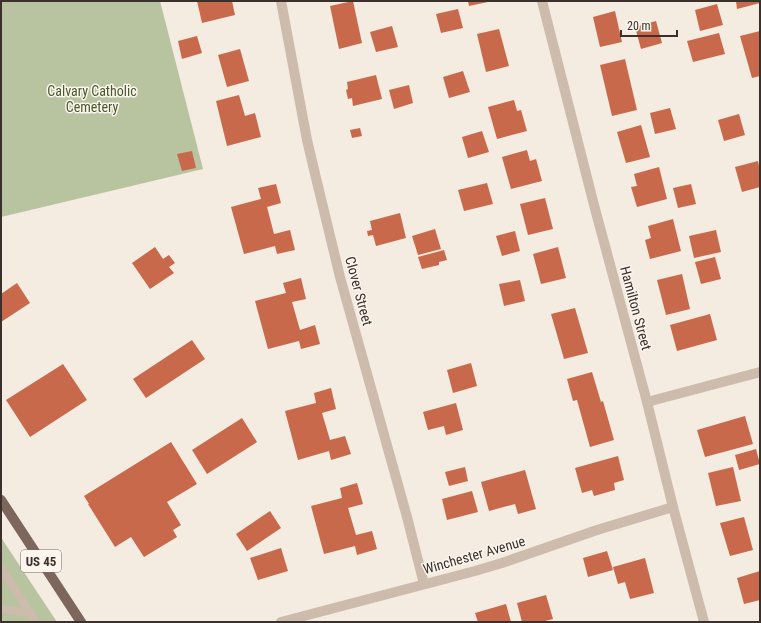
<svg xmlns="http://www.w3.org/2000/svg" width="761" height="623" font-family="'Roboto Condensed',sans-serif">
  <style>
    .green { fill: #b8c4a0 }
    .building { fill: #c8694b }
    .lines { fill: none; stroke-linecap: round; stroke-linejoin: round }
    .lane { stroke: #cdbbac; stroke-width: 8 }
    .street { stroke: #cdbbac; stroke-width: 10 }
    .primary { stroke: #7d675c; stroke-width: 10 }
    .labels { text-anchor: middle; stroke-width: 3; stroke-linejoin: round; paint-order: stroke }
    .shield { fill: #fbf5ee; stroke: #756b66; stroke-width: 1 }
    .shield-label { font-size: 13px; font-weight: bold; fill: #3b302b }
    .park-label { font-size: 14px; fill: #4a5a2e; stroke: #fbf5ee }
    .street-label { font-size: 14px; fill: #3b302b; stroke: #fbf5ee }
  </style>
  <rect width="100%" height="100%" fill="#f4ebe1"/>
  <g class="green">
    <path d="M1,1h159l43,168 -202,48z"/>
    <path d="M1,537l3,5 53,80h-56z"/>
  </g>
  <g class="building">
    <path d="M197,1h35l3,14 -33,8z"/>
    <path d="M353,1l9,42 -23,6 -9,-43z"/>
    <path d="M468,1h20v1l-19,4z"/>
    <path d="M736,1h23l1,2 -23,6z"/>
    <path d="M717,4l6,21 -23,6 -5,-21z"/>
    <path d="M458,9l5,19 -22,5 -5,-19z"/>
    <path d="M615,11l7,31 -22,5 -7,-30z"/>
    <path d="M656,21l6,22 -21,6 -6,-22z"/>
    <path d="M392,26l6,21 -22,5 -6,-20z"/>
    <path d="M499,29l10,37 -23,6 -9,-38z"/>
    <path d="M760,31v45l-8,2 -12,-42z"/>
    <path d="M719,33l6,21 -32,8 -6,-21z"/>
    <path d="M197,36l5,17 -20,6 -4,-18z"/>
    <path d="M240,49l9,32 -22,6 -9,-32z"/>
    <path d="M625,59l12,51 -25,6 -12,-51z"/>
    <path d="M463,71l7,21 -21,6 -6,-21z"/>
    <path d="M376,75l6,24 -29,7 -1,-8 -4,1 -2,-9 2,-1 -1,-7z"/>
    <path d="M409,85l4,18 -19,6 -5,-19z"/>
    <path d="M239,95l6,21 10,-3 6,24 -34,9 -11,-45z"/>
    <path d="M514,100l3,11 4,-1 6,21 -30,8 -9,-32z"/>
    <path d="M670,108l6,21 -21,5 -5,-21z"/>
    <path d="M739,114l6,21 -21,6 -6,-21z"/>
    <path d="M641,125l9,32 -24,6 -9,-31z"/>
    <path d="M360,128l2,8 -10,2 -2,-8z"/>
    <path d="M482,131l7,21 -21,6 -6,-21z"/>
    <path d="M527,150l3,11 6,-2 6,22 -31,8 -9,-32z"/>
    <path d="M192,151l4,17 -14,3 -5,-17z"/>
    <path d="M758,161l2,10v16l-18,5 -7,-25z"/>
    <path d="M659,167l8,32 -30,8 -6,-20 6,-1 -3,-12z"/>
    <path d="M487,183l6,21 -29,7 -6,-21z"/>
    <path d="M276,184l5,19 -14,4 7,27 16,-4 5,20 -18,4 -2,-8 -31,8 -13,-47 30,-8 -3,-11z"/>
    <path d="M691,184l5,20 -18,4 -5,-20z"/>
    <path d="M545,198l8,31 -25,6 -8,-31z"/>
    <path d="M400,213l6,25 -30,8 -3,-11 -5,1 -1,-5 5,-1 -2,-9z"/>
    <path d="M673,219l8,32 -31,8 -5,-19 6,-2 -3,-12z"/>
    <path d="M435,229l6,20 -23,6 -6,-19z"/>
    <path d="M716,230l5,22 -27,6 -5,-22z"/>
    <path d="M515,231l5,20 -18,5 -6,-20z"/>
    <path d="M155,247l8,12 6,-4 6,8 -6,4 5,6 -24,16 -18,-26z"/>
    <path d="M558,247l8,31 -25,6 -8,-30z"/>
    <path d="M444,250l3,10 -8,2v3l-17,4 -4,-12z"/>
    <path d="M715,257l6,22 -20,5 -6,-22z"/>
    <path d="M682,274l8,35 -24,6 -9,-35z"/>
    <path d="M301,278l5,21 -14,3 8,28 15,-5 5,19 -19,5 -2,-8 -31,8 -13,-48 31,-8 -3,-10z"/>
    <path d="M520,280l5,21 -21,5 -5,-22z"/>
    <path d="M17,283l13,20 -29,19v-28z"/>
    <path d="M575,308l13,45 -24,6 -13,-45z"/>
    <path d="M710,314l7,26 -40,11 -7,-26z"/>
    <path d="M192,340l13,19 -59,39 -13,-19z"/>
    <path d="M471,363l6,23 -24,7 -6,-23z"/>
    <path d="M63,364l24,36 -57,37 -24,-37z"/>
    <path d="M592,372l9,30 2,-1 11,39 -24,7 -13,-47 -4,1 -6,-22z"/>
    <path d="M331,388l5,21 -14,4 8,27 15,-4 6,18 -20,6 -2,-9 -31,9 -13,-49 31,-8 -2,-10z"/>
    <path d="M456,403l7,27 -17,5 -2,-9 -16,4 -5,-18z"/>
    <path d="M745,416l8,28 -48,13 -8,-27z"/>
    <path d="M242,418l15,24 -50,32 -15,-24z"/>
    <path d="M171,442l26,42 -30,18 14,23 -8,5 4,7 -33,20 -13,-20 -16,10 -27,-43h1l-5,-8z"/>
    <path d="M756,449l4,15 -21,6 -4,-15z"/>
    <path d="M618,456l6,24 -10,3 1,7 -21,6 -2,-6 -10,3 -7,-25z"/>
    <path d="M465,467l3,14 -19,5 -4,-14z"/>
    <path d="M733,467l8,34 -25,5 -8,-33z"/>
    <path d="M525,470l11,39 -18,5 -3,-10 -26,7 -8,-29z"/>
    <path d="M357,483l6,21 -15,4 8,27 16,-4 5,18 -20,6 -2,-9 -31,8 -13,-48 31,-8 -2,-10z"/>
    <path d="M472,491l6,21 -31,8 -5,-21z"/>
    <path d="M270,511l11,17 -34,23 -11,-17z"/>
    <path d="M744,517l9,33 -23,6 -10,-33z"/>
    <path d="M281,548l7,23 -30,9 -8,-22z"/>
    <path d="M607,551l6,19 -25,7 -5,-19z"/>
    <path d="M645,558l9,35 -24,6 -5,-17 -7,2 -5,-17z"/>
    <path d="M760,571v29l-16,4 -7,-26z"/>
    <path d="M546,595l7,24 -12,3h-19l-5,-19z"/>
    <path d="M506,604l5,18h-33l-3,-9z"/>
  </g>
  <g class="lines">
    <g class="lane">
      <path d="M1,568l35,54"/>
      <path d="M1,609l30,4"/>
    </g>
    <g class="street">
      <path d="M281,1l26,139 10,42 23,95 67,240 17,67"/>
      <path d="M542,1l52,204 53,197 26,105 31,115"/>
      <path d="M647,402l113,-30"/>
      <path d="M281,622l194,-51 27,-8 95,-33 76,-23"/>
    </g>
    <path class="primary" d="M1,500l80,122"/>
  </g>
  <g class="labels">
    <rect class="shield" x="21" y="550" width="40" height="22" rx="3"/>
    <g class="shield-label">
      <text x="41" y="566">US 45</text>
    </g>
    <g class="park-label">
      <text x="92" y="96">Calvary Catholic<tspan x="92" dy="16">Cemetery</tspan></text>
    </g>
    <g class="street-label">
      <text transform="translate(359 291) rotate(75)" y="5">Clover Street</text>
      <text transform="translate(636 308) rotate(75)" y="5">Hamilton Street</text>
      <text transform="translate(474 555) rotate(-16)" y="5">Winchester Avenue</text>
    </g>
  </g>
  <rect width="761" height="623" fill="none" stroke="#3b302b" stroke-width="4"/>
  <path d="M621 30v6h56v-6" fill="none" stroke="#3b302b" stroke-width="2"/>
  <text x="627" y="30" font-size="12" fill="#3b302b" stroke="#fbf5ee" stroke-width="3" paint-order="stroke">20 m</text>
</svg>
